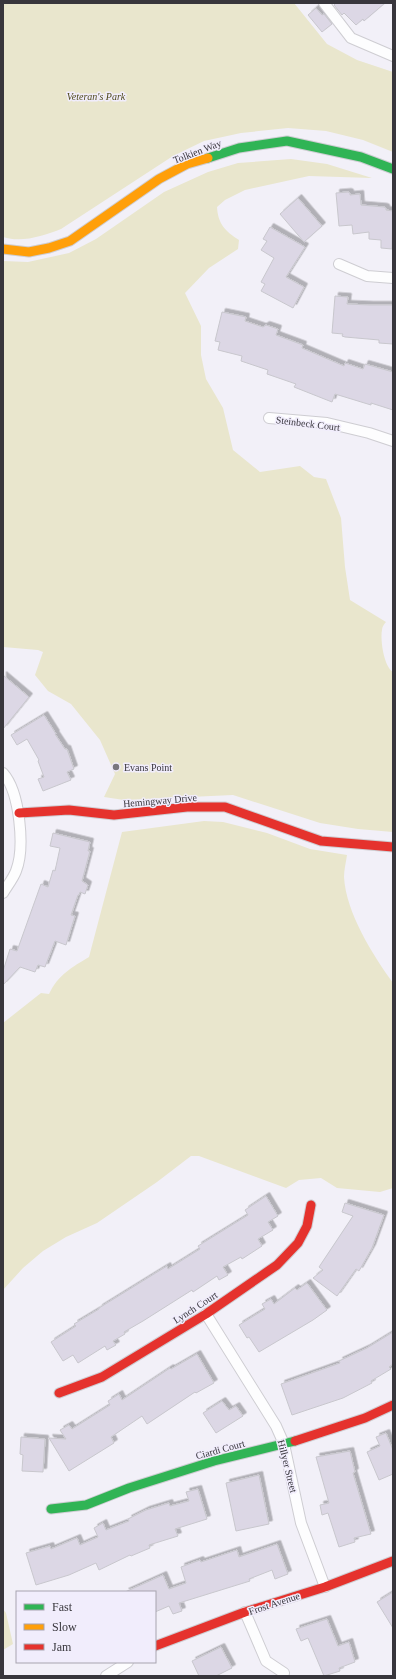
<svg xmlns="http://www.w3.org/2000/svg" width="396" height="1679" font-family="'Times New Roman',serif">
  <style>
    .green { fill: #e9e6cd }
    .building { fill: #dcd7e5; stroke: #c8c7cd; filter: url(#shadow) }
    .lines { fill: none; stroke-linecap: round; stroke-linejoin: round }
    .street-casing { stroke: #cecdd2; stroke-width: 12 }
    .fast-casing { stroke: #cecdd2; stroke-width: 11 }
    .slow-casing { stroke: #cecdd2; stroke-width: 11 }
    .jam-casing { stroke: #cecdd2; stroke-width: 11 }
    .street { stroke: #fdfdfe; stroke-width: 10 }
    .fast { stroke: #30b455; stroke-width: 9 }
    .slow { stroke: #ff9f0a; stroke-width: 9 }
    .jam { stroke: #e5322d; stroke-width: 9 }
    .poi-dot { fill: #79777e; stroke: #f1edfc; stroke-width: 1.5 }
    .labels { text-anchor: middle; stroke-width: 3; stroke-linejoin: round; paint-order: stroke }
    .park-label { font-size: 10px; font-style: italic; fill: #4f4a1b; stroke: #f1edfc }
    .street-label { font-size: 10px; fill: #38363c; stroke: #f1edfc }
    .poi-label { font-size: 10px; fill: #38363c; stroke: #f1edfc; text-anchor: start }
  </style>
  <defs>
    <filter id="shadow"><feDropShadow dx="3.5" dy="-3.5" stdDeviation="0" flood-color="#0004"/></filter>
  </defs>
  <rect width="100%" height="100%" fill="#f2f0f8"/>
  <g class="green">
    <path d="M3,3h291l33,41 30,16 36,12v80l-30,-12 -37,-9 -38,-3 -47,5 -37,8 -31,15 -112,73c-18,7 -39,14 -58,8z"/>
    <path d="M291,159l36,5 45,14 -63,-2 -64,14 -20,10 -8,7c1,17 8,24 22,33l-1,9 -29,19 -24,25 16,33v29l5,24 17,29 10,42 27,22 40,-6 14,11 12,2 15,39 4,49 5,33 36,22c-2,2 -4,5 -4,8 -2,10 2,37 11,42v160l-35,-3 -38,-6 -87,-28 -109,5 -20,-3 11,-23 -15,-34 -29,-36 -23,-13 -13,-16 8,-23 -5,-2 -35,-3v-386l25,1 41,-9 27,-14 68,-47 44,-20 30,-9z"/>
    <path d="M204,821l19,1 44,11 43,16 37,6c-1,7 -3,15 -3,22 2,36 29,78 49,106v205l-13,4 -43,-4 -16,-10 -22,2 -13,8 -87,-32h-8l-34,26 -60,41 -31,14 -23,14 -20,17 -20,22v-267l38,-30 8,1c10,-20 22,-26 40,-37l33,-125z"/>
    <path d="M3,1609l3,4 7,31 -10,6z"/>
  </g>
  <g class="building">
    <path d="M336,3h49l-21,18 -1,-2 -7,6 -12,-12 -2,2 -8,-10z"/>
    <path d="M316,8l6,7 2,-1 8,10 -10,8 -14,-17z"/>
    <path d="M348,192l2,1v2l10,-1 1,11 23,2 2,1v2l7,1 -1,38 -11,-1v-8l-12,-1v-7l-16,2 -1,-9 -13,1 -3,-33z"/>
    <path d="M298,198l24,28 -18,16 -24,-28z"/>
    <path d="M270,227l35,20 -19,30 18,10 -11,21 -32,-17 4,-7 -4,-2 13,-24 -13,-8 6,-9 -4,-2z"/>
    <path d="M335,296l13,1 -1,7 23,1h23v39l-14,-1v-3l-11,-1 -23,-2 -3,-1 1,-2 -11,-1z"/>
    <path d="M222,312l24,5 -1,4 18,6 3,-2 12,4 -2,6 27,10 -1,3 42,18 1,-3 18,6 2,-5 28,8v38l-22,-7v2l-36,-11 -3,8 -38,-15 2,-3 -29,-10 1,-4 -27,-9 1,-5 -24,-6 2,-8 -5,-1z"/>
    <path d="M3,675l26,22 -26,32z"/>
    <path d="M44,715l12,19h-1l10,15h2l7,20 -7,3 4,8 -28,11 -5,-12 6,-2 -6,-16 1,-1 -12,-21 -10,6 -6,-10z"/>
    <path d="M53,833l37,9 -2,9h2l-8,30 6,4 -3,9 -5,-2 -1,3h-1l-7,20 4,1 -9,29 -11,-4 -10,26 -7,-2 -3,7 -15,-5 -17,18v-14l7,-22 7,2 24,-67 7,3 5,-17 2,1 5,-23 -10,-2z"/>
    <path d="M266,1196l12,20 -10,6 5,8 -15,9 4,7 -20,13 -1,-2 -18,10 5,8 -9,5 -2,-4 -24,16 -1,-2 -49,31 -19,11 1,2 -12,7 3,4 -9,5 -2,-4 -27,17 -5,-8 -10,6 -12,-19 25,-16 -2,-2 25,-15v-1l68,-42 1,3 32,-20 -2,-3 50,-31 -3,-5z"/>
    <path d="M345,1203l39,12 -12,33 -13,23 -3,-2 -19,27 -24,-18 10,-8 -4,-3 34,-51 -11,-4z"/>
    <path d="M307,1283l20,27 -14,10 -54,32 -10,-15 -2,1 -8,-13 26,-16 -3,-5 9,-5 3,5 21,-16 2,2z"/>
    <path d="M393,1332v32l-4,3 2,2 -20,12 1,2 -29,15 -51,17 -11,-31 59,-21 -1,-2 28,-13z"/>
    <path d="M197,1354l17,29 -18,10 -1,-1 -48,32 -5,-8 -31,21 3,6 -45,28 -20,-33 17,1 -6,-9 9,-5 3,4 38,-24 -2,-4 11,-7 3,6 48,-32 1,1z"/>
    <path d="M222,1401l7,9 7,-4 7,10 -27,17 -13,-20z"/>
    <path d="M386,1433l7,17v24l-14,6 -12,-28 13,-6 -4,-9z"/>
    <path d="M21,1437l24,2 -2,33 -21,-1 1,-16 -3,-1z"/>
    <path d="M350,1451l5,21 -2,1 18,61 -17,4 1,4 -16,5 -11,-34 -6,2 -2,-10 9,-2 -13,-46z"/>
    <path d="M259,1475l10,49 -33,7 -10,-48z"/>
    <path d="M198,1489l9,30 -32,10 3,7 -29,9 1,3 -19,8 -1,-1 -31,15 -3,-7 -27,12 -33,10 -10,-32 24,-7 1,3 26,-11 3,7 18,-8 -4,-9 9,-5 3,7 23,-9 -1,-2 18,-9 23,-7 1,3 19,-5 -3,-9z"/>
    <path d="M277,1544l11,30 -13,5 -3,-9 -23,9 1,2 -71,22 3,8 -9,3 -4,-8 -14,6v-20h-30l38,-17 6,14 17,-6 -5,-16 19,-7 1,2 36,-12 2,7z"/>
    <path d="M393,1592v36l-16,-26z"/>
    <path d="M327,1619l11,27 11,-4 6,20 -16,6 1,3 -16,5 -16,-38 -7,3 -5,-12z"/>
    <path d="M221,1647l11,21 -16,8h-17l-7,-15z"/>
  </g>
  <g class="lines">
    <g class="street-casing">
      <g id="street">
        <path d="M324,3l27,35 42,18"/>
        <path d="M339,264l28,12 26,2"/>
        <path d="M269,418l58,5 42,10 24,8"/>
        <path d="M3,773c17,19 22,75 13,98 -3,8 -9,15 -13,22"/>
        <path d="M206,1314l70,112 8,18 17,79 24,64"/>
        <path d="M245,1612l21,49 18,12"/>
        <path d="M106,1676l22,-14"/>
      </g>
    </g>
    <g class="fast-casing">
      <g id="fast">
        <path d="M208,158l31,-10 48,-7 74,16 32,12"/>
        <path d="M51,1509l35,-4 43,-17 85,-27 81,-20"/>
      </g>
    </g>
    <g class="slow-casing">
      <path id="slow" d="M3,249l26,3 20,-4 21,-7 89,-62 28,-15 21,-6"/>
    </g>
    <g class="jam-casing">
      <g id="jam">
        <path d="M19,813l50,-3 45,5 73,-8h38l96,34 72,6"/>
        <path d="M59,1393l43,-16 104,-63 71,-49 21,-22 9,-17 4,-21"/>
        <path d="M295,1441l70,-23 28,-13"/>
        <path d="M155,1646l90,-34 80,-25 68,-26"/>
      </g>
    </g>
    <use href="#street" class="street"/>
    <use href="#fast" class="fast"/>
    <use href="#slow" class="slow"/>
    <use href="#jam" class="jam"/>
  </g>
  <circle class="poi-dot" cx="116" cy="767" r="4"/>
  <g class="labels">
    <g class="park-label">
      <text x="96" y="100">Veteran's Park</text>
    </g>
    <g class="street-label">
      <text transform="translate(197 151) rotate(-21)" y="4">Tolkien Way</text>
      <text transform="translate(308 423) rotate(7)" y="4">Steinbeck Court</text>
      <text transform="translate(160 800) rotate(-5)" y="4">Hemingway Drive</text>
      <text transform="translate(195 1307) rotate(-33)" y="4">Lynch Court</text>
      <text transform="translate(220 1449) rotate(-15)" y="4">Ciardi Court</text>
      <text transform="translate(288 1466) rotate(76)" y="4">Hillyer Street</text>
      <text transform="translate(274 1603) rotate(-18)" y="4">Frost Avenue</text>
    </g>
    <g class="poi-label">
      <text x="124" y="771">Evans Point</text>
    </g>
  </g>
  <rect width="396" height="1679" fill="none" stroke="#38363c" stroke-width="8"/>
  <rect x="16" y="1591" width="140" height="72" fill="#f1edfc" stroke="#a7a4af"/>
  <rect x="24" y="1604" width="20" height="6" fill="#30b455" stroke="#a7a4af"/>
  <text x="52" y="1611" font-size="12" fill="#38363c">Fast</text>
  <rect x="24" y="1624" width="20" height="6" fill="#ff9f0a" stroke="#a7a4af"/>
  <text x="52" y="1631" font-size="12" fill="#38363c">Slow</text>
  <rect x="24" y="1644" width="20" height="6" fill="#e5322d" stroke="#a7a4af"/>
  <text x="52" y="1651" font-size="12" fill="#38363c">Jam</text>
</svg>
